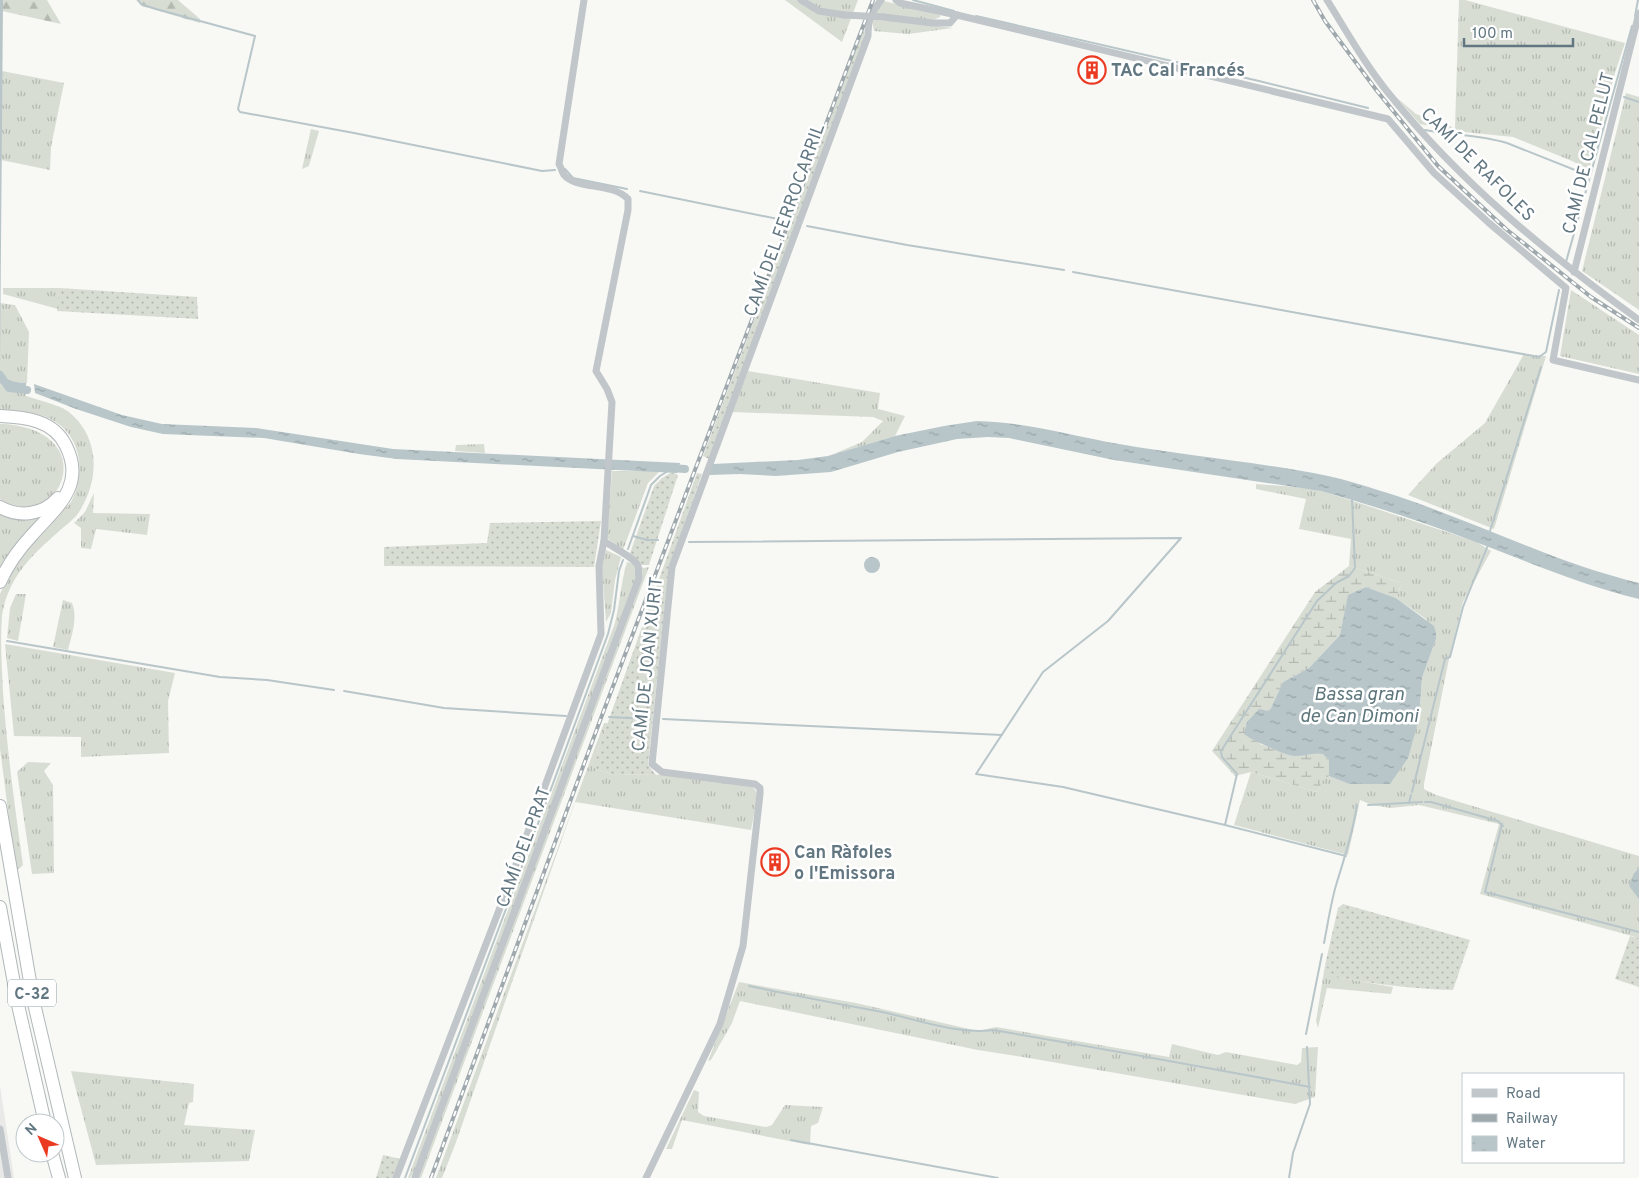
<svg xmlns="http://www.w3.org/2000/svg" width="1639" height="1178" font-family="Overpass,sans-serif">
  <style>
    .built { fill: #e9e9e8 }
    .grass { fill: url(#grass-tufts) }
    .forest { fill: url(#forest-firs) }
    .wetland { fill: url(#wetland-marsh) }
    .garden { fill: url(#garden-dots) }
    .water { fill: url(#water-ripples) }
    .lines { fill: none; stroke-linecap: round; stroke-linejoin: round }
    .stream { stroke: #b8c6c9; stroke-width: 2 }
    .canal { stroke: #b8c6c9; stroke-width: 8 }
    .highway-casing { stroke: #b1b7ba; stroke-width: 14 }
    .street { stroke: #c0c6c9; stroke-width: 7 }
    .highway { stroke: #fff; stroke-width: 12 }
    .rail-casing { stroke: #9fa9ad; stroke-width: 4 }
    .rail { stroke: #fff; stroke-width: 2; stroke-dasharray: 5.5; stroke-linecap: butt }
    .street-bridge { stroke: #c0c6c9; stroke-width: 7 }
    .labels { text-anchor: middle; stroke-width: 5; stroke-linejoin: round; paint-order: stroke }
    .shield { fill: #fff; stroke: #91a0a7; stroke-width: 1 }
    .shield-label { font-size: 16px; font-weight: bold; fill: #627781 }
    .poi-label { font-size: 18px; font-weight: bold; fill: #627781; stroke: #fff; text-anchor: start }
    .street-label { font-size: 18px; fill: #627781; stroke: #fff }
    .water-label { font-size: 19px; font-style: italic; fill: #5d767c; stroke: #fff }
  </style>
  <defs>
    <pattern id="grass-tufts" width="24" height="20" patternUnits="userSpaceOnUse" patternTransform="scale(1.25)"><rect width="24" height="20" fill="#d8ddd4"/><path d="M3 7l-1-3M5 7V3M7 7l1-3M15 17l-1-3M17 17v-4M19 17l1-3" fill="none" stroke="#b3b8b1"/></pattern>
    <pattern id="forest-firs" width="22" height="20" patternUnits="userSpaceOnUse" patternTransform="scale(1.25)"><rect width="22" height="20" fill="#d8ddd4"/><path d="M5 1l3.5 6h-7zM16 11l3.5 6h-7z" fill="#b3b8b1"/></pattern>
    <pattern id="wetland-marsh" width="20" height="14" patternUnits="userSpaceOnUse" patternTransform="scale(1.25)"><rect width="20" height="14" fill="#d8ddd4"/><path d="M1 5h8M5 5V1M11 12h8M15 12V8" fill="none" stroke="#b3b8b1"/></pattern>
    <pattern id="garden-dots" width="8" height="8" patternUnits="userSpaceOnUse" patternTransform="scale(1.25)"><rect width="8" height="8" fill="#d8ddd4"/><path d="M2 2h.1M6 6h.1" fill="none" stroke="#b3b8b1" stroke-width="1.8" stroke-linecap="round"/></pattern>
    <pattern id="water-ripples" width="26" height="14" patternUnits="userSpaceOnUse" patternTransform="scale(1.25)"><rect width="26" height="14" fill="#b8c6c9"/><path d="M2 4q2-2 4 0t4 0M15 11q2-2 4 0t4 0" fill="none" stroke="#99a6a9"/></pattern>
  </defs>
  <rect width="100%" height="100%" fill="#f8f8f5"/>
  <path class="built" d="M0,1086l14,92h-14z"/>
  <g class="grass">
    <path d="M785,0h73l-16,42z"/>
    <path d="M1459,0h6l160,43 -10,30 -26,97 -17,-9 -59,-24 -59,-6 -34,-7 -24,-27 20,17 39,14z"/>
    <path d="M884,1l56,14v2l-7,3 -59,-6z"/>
    <path d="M872,20l28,1 53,7 -45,6 -34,-3z"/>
    <path d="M2,71l62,12 -13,64 -1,23 -49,-10z"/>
    <path d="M1626,93l13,4v213l-57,-39z"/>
    <path d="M311,129l8,2 -10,35 -7,3z"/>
    <path d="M3,288h56l-1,21 -55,-15z"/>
    <path d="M1571,290l68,45v39l-79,-18z"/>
    <path d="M0,303l15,2 14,27 -2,51 -17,-1 -10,-11z"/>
    <path d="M1524,354l22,2 -52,173 -86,-34 28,-31 49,-41z"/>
    <path d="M748,371l132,22 -2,16 27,7 -10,20 -66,20 33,-14 21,-21 -10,-4 -141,-5z"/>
    <path d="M0,382l26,3v11c12,4 34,9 43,16 31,25 31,68 10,100 -5,8 -15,14 -22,21 -27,24 -49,45 -55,83 -2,25 0,51 1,76 4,58 12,116 20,173l-7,6 -16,-122v-155l7,-16 12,-21 52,-55c16,-31 10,-71 -25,-85 -15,-6 -31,-7 -46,-7z"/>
    <path d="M0,424c20,0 47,7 58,25 11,16 5,41 -11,51 -7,4 -15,6 -22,7 -10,1 -19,-1 -25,-8z"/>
    <path d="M484,444l1,9 -30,-2 1,-6z"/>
    <path d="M612,471h48l-12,12 -25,67 -16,-12z"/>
    <path d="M1256,484l52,4 13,3 29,9 127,42 14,9 -28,51 -14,57 -25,125v5l12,6 203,61v12l-5,5 5,24v41l-159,-44 19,-70 -80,-19 -28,3 -19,-3 -12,-5 -12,55 -114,-30 17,-53 66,20 6,-13 6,-3 20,8 70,-65 3,-41 14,-39 -10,-20 -30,-21 6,-15 -53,-17 2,-27 -52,-10 7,-30 -50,-10z"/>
    <path d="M94,493l-1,20 57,1 -3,21 -51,-6 -5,20 -10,-1v-20l-7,-5 11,-11z"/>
    <path d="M0,512l45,2 -45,55z"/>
    <path d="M606,550l15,7 -6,23 -4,33 -5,9 -4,-55z"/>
    <path d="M627,562l17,6 5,-1 -228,611h-4l-2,-7 -5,7h-2l207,-555c5,-21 6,-41 12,-61z"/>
    <path d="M16,594h10l-8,47 -11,-3 3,-30z"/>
    <path d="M63,600l9,3c6,14 0,32 -4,47l-15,-3z"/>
    <path d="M5,644l170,29 -7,28 1,52 -88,4v-20l-67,-1z"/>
    <path d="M604,723h4l-10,27 -3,18 16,6 58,1 83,10 6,10 -7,35 -176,-28 -120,343 -13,33h-6z"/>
    <path d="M28,762l23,1 -7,8 9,14 1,88 -22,1 -15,-102z"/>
    <path d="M1325,965l10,12 58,10 -2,7 -64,-6 -9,40 -2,-7z"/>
    <path d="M739,982l117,21 122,28 18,-4 173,30 3,-13 46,11 8,-3 71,13 4,-3 1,-14 16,-1 -3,50 -20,7 -272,-47 -45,-7 -238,-49 -8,22 -21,37 -3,1z"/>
    <path d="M71,1071l123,13 -1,18 -4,1 -5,22 71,5 -6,31 -153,4z"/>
    <path d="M694,1090l5,2 -1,20 6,4 62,11 6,-2 13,-20 38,2 -5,16 -7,3 -1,19 -128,-25 -10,29h-6z"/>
  </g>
  <g class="forest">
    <path d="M0,0h47l14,24 -59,-13z"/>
    <path d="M136,0h42l22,19v4l-58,-17z"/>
  </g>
  <path class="wetland" d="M1349,566l53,17 -6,15 -30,-11 -17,8 -9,40 -31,33 -26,14 -12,26 -2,3 -4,-1 -5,34 33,12 23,-3h7l6,7v16l-6,4 -6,12 -66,-20 -16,4 -23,-25 103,-159z"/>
  <g class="garden">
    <path d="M864,29l1,11 -156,419 -6,-3z"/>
    <path d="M59,288l138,9 1,22 -141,-8z"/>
    <path d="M672,472l6,3 -29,90h-8l-11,-12 24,-67 8,-8z"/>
    <path d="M697,473l5,1 -33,94 -21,197 8,10 -45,-1 -17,-6 4,-18z"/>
    <path d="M601,521l-7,46 -210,-1v-19l103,-4 3,-20z"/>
    <path d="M1343,904l127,36 -17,50c-41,-1 -78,-6 -119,-13l-9,-12 13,-57z"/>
    <path d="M1630,936l9,2v49l-24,-8z"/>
    <path d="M383,1155l18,4 -8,19h-17z"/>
  </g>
  <g class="water">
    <path d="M0,0h3l-3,370c4,12 15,12 26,13v9l-20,-6 -6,-3z"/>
    <path d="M34,384l88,31 40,9 94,4 137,21 287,14 -3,10 -280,-14 -38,-5 -95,-16 -101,-4 -32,-7 -55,-18 -41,-16z"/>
    <path d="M977,421c49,1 95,15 142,23 69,12 140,18 209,32 23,5 47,13 69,20 81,27 159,67 242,87v16c-55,-13 -106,-35 -158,-55 -52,-20 -106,-38 -160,-53l-207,-31 -105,-22 -21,-1 -31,2 -59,13 -67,20 -55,4 -36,-2 -31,1 4,-11 85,-4 30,-4 67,-20 49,-10z"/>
    <circle cx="872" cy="565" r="8"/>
    <path d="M1366,587l30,11 38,28 2,7v6l-14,39 -3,41 -11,39 -18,26h-41l-20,-8v-16l-6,-6c-9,-2 -18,2 -28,2 -8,0 -44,-16 -51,-22l3,-12 12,-13 10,2 2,-3 12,-26 26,-14 31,-33 8,-40z"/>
    <path d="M1639,868v31l-10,-13 5,-13z"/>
  </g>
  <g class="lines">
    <g class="stream">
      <path d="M138,0l3,4 15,5 99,27 -17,73 2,3 114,21 188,38 13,-1"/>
      <path d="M913,0l41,11"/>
      <path d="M976,16l283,65 109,27"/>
      <path d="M1635,16l3,-16"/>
      <path d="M1624,97l15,5"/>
      <path d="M1425,130c28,5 56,5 82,13l83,33"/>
      <path d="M565,169l8,9 54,11"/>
      <path d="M640,191l138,28"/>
      <path d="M807,226l100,19 157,25"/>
      <path d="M1566,262l66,-236"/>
      <path d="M1073,272l466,85 7,-5 13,-62"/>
      <path d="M1490,531l51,-164"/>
      <path d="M633,536l14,4h11"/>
      <path d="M689,542l492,-4 -73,83 -65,51 -67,102 87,13 162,38 12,-51 -15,-17 -1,-6 96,-150 19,-18 13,-7 6,-8 -3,-69"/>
      <path d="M628,549l23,-64 9,-9 8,-5"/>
      <path d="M7,641l213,36 47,3 67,10"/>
      <path d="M344,691l100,17 122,8"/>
      <path d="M609,717l41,2"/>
      <path d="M663,719l339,16"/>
      <path d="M1412,792l33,-133 5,-2 13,-50 25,-62"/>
      <path d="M1425,802h6l67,19 5,5"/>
      <path d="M1409,803l2,-8"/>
      <path d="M1368,805l54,-3"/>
      <path d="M1502,824l-17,68 154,40"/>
      <path d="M1225,825l121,31"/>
      <path d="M1324,943c4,-20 7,-42 13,-61 8,-26 16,-50 20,-77"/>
      <path d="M749,986c43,9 85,17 128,25 37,7 78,24 116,19 106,18 211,37 317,57"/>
      <path d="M1306,1034l16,-80"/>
      <path d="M791,1140l207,38"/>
      <path d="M405,1178l146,-389 57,-155 6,-24 5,-39 4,-11"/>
      <path d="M1289,1178l4,-25 17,-49 -3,-57"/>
    </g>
    <g class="canal">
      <path d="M0,375l9,13 18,2"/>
      <path d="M670,468l15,1"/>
    </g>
    <g class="highway-casing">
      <g id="highway">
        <path d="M0,416c25,1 54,4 66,30 20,40 -10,62 -34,89 -13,14 -24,29 -32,47"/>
        <path d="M0,507c19,11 43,8 58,-9"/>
        <path d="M0,806l33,193 42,179"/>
        <path d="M0,907l18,98 27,118"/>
        <path d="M52,1153l7,25"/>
      </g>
    </g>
    <g class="street">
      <path d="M801,0l18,11 25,4"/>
      <path d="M896,0l4,3 57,12"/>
      <path d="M1327,0c20,32 39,66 63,95 71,88 158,159 249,225"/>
      <path d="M884,17l48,6h18l7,-8 431,104 46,54 55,50 77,65 -13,72 86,20"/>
      <path d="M1574,272l65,-259"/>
      <path d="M0,1129l8,49"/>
      <path d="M396,1178l105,-273 100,-271 -2,-68 5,-25 8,-139 -5,-13 -11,-18 32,-161v-11c-16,-17 -51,-9 -64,-24 -2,-3 -3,-8 -5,-11l25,-164"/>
      <path d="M415,1178l224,-600c-1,-3 0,-9 -1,-12 -3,-8 -26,-19 -34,-25"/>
      <path d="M646,1178l74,-154 23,-78 17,-152v-6l-5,-4 -93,-12 -10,-8 20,-197 196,-531c0,-17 3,-23 13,-36"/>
    </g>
    <use href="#highway" class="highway"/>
    <g class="rail-casing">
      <g id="rail">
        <path d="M1313,0l12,21 52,70 61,75 68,63 85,68 48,31"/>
        <path d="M431,1178l170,-460 272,-718"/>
      </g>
    </g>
    <use href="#rail" class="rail"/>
    <path class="street-bridge" d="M844,15l40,2"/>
  </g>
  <defs>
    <g id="building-ring" transform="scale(1.4375)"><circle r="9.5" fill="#fff" stroke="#ea3b22" stroke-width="1.5"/><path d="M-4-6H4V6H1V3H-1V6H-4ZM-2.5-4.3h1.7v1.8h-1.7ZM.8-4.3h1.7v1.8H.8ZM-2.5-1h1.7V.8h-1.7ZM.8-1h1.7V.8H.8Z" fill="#ea3b22"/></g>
  </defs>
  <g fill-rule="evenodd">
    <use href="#building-ring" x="1092" y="70"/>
    <use href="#building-ring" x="775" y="862"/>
  </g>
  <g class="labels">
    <rect class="shield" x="8" y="979.5" width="48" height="27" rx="4"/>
    <g class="shield-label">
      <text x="32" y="999">C-32</text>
    </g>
    <g class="poi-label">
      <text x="1111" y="76">TAC Cal Francés</text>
      <text x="794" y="858">Can Ràfoles<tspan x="794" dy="21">o l'Emissora</tspan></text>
    </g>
    <g class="street-label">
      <text transform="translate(1588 153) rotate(-76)" y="6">CAMÍ DE CAL PELUT</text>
      <text transform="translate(1478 164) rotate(45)" y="6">CAMÍ DE RAFOLES</text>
      <text transform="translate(784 220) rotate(-70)" y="6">CAMÍ DEL FERROCARRIL</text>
      <text transform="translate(647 664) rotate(-84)" y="6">CAMÍ DE JOAN XURIT</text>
      <text transform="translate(523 847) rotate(-70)" y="6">CAMÍ DEL PRAT</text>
    </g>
    <g class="water-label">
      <text x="1359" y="700">Bassa gran<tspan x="1359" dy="22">de Can Dimoni</tspan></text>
    </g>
  </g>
  <rect x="1462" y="1073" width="162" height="90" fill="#ffffff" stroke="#c0c9cd"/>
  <rect x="1472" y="1089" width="25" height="8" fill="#c0c6c9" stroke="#c0c9cd"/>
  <text x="1506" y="1098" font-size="15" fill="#627781">Road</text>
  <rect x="1472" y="1114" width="25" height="8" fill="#9fa9ad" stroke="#c0c9cd"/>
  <text x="1506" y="1123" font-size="15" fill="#627781">Railway</text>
  <rect x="1472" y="1136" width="25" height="15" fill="url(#water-ripples)" stroke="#c0c9cd"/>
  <text x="1506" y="1148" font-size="15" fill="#627781">Water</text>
  <g transform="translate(40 1138) rotate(315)"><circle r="24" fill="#ffffff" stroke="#c0c9cd"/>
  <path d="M0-4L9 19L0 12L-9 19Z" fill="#ea3b22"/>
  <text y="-8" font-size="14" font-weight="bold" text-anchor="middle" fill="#627781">N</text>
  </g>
  <path d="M1464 38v8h109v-8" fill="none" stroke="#627781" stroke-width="2.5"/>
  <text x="1472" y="38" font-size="15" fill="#627781" stroke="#ffffff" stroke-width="4" paint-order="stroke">100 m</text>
</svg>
